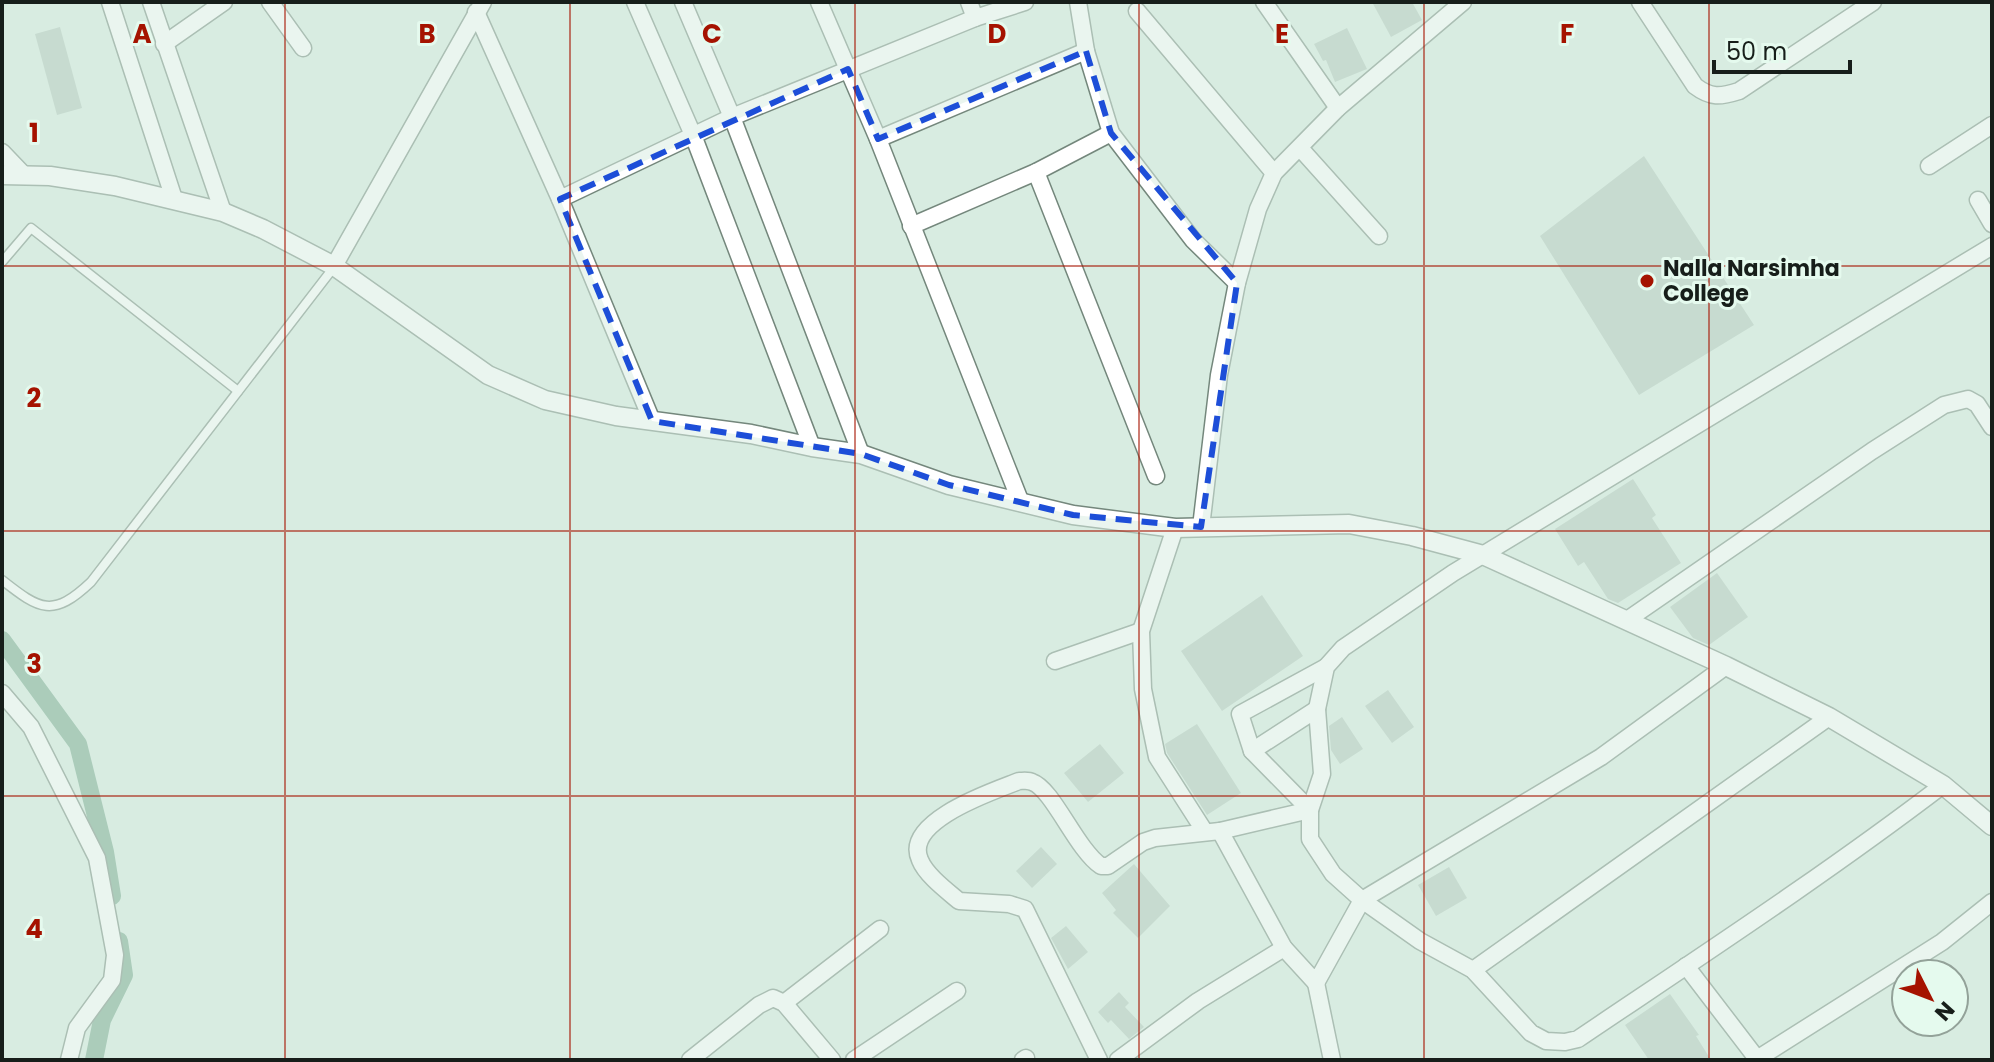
<svg xmlns="http://www.w3.org/2000/svg" width="1994" height="1062" font-family="Poppins,sans-serif">
  <style>
    .lines { fill: none; stroke-linecap: round; stroke-linejoin: round }
    .canal { stroke: #73a48b; stroke-width: 18 }
    .building { fill: #b2c6bb }
    .service-casing { stroke: #74877c; stroke-width: 11 }
    .minor-casing { stroke: #74877c; stroke-width: 19 }
    .tertiary-casing { stroke: #74877c; stroke-width: 21 }
    .service { stroke: #fff; stroke-width: 8 }
    .minor { stroke: #fff; stroke-width: 16 }
    .tertiary { stroke: #fff; stroke-width: 18 }
    .marked { fill: none; stroke: #1d4ed8; stroke-width: 6; stroke-dasharray: 16 10; stroke-linejoin: round }
    .grid { fill: none; stroke: #a51300; stroke-width: 2; stroke-opacity: 0.55 }
    .poi-dot { fill: #a51300; stroke: #e5faee; stroke-width: 3 }
    .labels { text-anchor: middle; stroke-width: 6; stroke-linejoin: round; paint-order: stroke }
    .poi-label { font-size: 22px; font-weight: bold; fill: #171e1a; stroke: #e5faee; text-anchor: start }
    .grid-label { font-size: 26px; text-anchor: middle; font-weight: bold; fill: #a51300; stroke: #e5faee; stroke-width: 6; stroke-linejoin: round; paint-order: stroke }
  </style>
  <rect width="100%" height="100%" fill="#d8ece1"/>
  <g class="lines">
    <g class="canal">
      <path d="M2,640l76,104 27,108 7,44"/>
      <path d="M94,1060l8,-40 22,-45 -5,-34"/>
    </g>
  </g>
  <g class="building">
    <path d="M1372,2h40l10,18 -31,17z"/>
    <path d="M60,27l22,81 -25,7 -22,-81z"/>
    <path d="M1347,28l20,41 -32,13 -9,-22 -3,1 -9,-17z"/>
    <path d="M1644,156l110,169 -115,70 -99,-159z"/>
    <path d="M1633,479l23,36 -4,3 29,45 -63,40 -10,-4 -24,-37 -6,4 -23,-37z"/>
    <path d="M1717,573l31,44 -39,28 -16,-7 -23,-31z"/>
    <path d="M1262,595l41,61 -81,55 -41,-60z"/>
    <path d="M1388,690l26,37 -22,16 -27,-37z"/>
    <path d="M1342,717l21,32 -23,15 -9,-14 -2,-24z"/>
    <path d="M1197,724l44,69 -34,22 -40,-62 -2,-9z"/>
    <path d="M1100,744l24,29 -36,29 -24,-29z"/>
    <path d="M1041,847l16,17 -25,24 -16,-17z"/>
    <path d="M1134,864l36,42 -32,32 -25,-25 3,-3 -14,-17z"/>
    <path d="M1449,867l18,31 -31,18 -18,-31z"/>
    <path d="M1066,926l22,26 -20,17 -17,-31z"/>
    <path d="M1119,992l10,11 -4,4 19,20 -15,12 -18,-19 -3,3 -10,-11z"/>
    <path d="M1670,994l29,41 -3,1 15,24h-62l-24,-35z"/>
  </g>
  <g class="lines">
    <g class="service-casing">
      <g id="service">
        <path d="M2,262l29,-34 207,163"/>
        <path d="M2,580c38,30 51,38 89,2l243,-315"/>
      </g>
    </g>
    <g class="minor-casing">
      <g id="minor">
        <path d="M110,2l64,197"/>
        <path d="M151,2l72,210"/>
        <path d="M270,2l33,46"/>
        <path d="M635,2l58,133 119,312"/>
        <path d="M683,2l49,115 129,337"/>
        <path d="M819,2l59,137 143,364"/>
        <path d="M969,2l6,16 50,-16"/>
        <path d="M1078,2l8,49 25,82 82,107 44,43"/>
        <path d="M1264,2l74,106"/>
        <path d="M1640,2l55,84c16,12 25,11 44,5l134,-89"/>
        <path d="M1137,11l137,162"/>
        <path d="M476,12l84,187 92,222"/>
        <path d="M164,44l60,-42"/>
        <path d="M878,139l208,-88"/>
        <path d="M1300,148l79,88"/>
        <path d="M2,152l22,23"/>
        <path d="M1929,166l63,-41"/>
        <path d="M1036,172l120,304"/>
        <path d="M560,199l172,-82 243,-99"/>
        <path d="M1978,200l14,24"/>
        <path d="M911,226l125,-54 75,-39"/>
        <path d="M334,266l149,-264"/>
        <path d="M1201,527l18,-152 18,-92 21,-74 16,-36 64,-65 125,-106"/>
        <path d="M1175,528l-34,103 2,58 14,68 48,75"/>
        <path d="M1627,620l245,-169 72,-46 24,-6 9,5 15,23"/>
        <path d="M1055,661l86,-30"/>
        <path d="M2,693l29,34 66,131 18,97 -3,25 -35,48 -8,32"/>
        <path d="M1252,751l65,-42"/>
        <path d="M1943,785c-118,90 -242,171 -365,254l-13,3 -19,-1 -15,-8 -58,-63 -53,-29 -58,-41 -29,-26 -23,-35v-29l12,-36 -5,-65 9,-42 17,-19 110,-75 539,-327"/>
        <path d="M1310,810l-58,-59 -12,-37 86,-47"/>
        <path d="M1220,831l64,117 32,35 46,-83 239,-143 125,-91"/>
        <path d="M1686,966l72,94"/>
        <path d="M1473,970l356,-253"/>
        <path d="M1316,983l16,77"/>
        <path d="M784,1003l96,-74"/>
        <path d="M1757,1059l185,-117 50,-40"/>
        <path d="M690,1060l69,-55 14,-7 11,5 48,57"/>
        <path d="M854,1060l103,-69"/>
        <path d="M1023,1060l3,-2"/>
        <path d="M1099,1060l-74,-151 -16,-5 -50,-3c-13,-11 -33,-26 -39,-41 -18,-39 74,-69 99,-79 4,0 9,-1 13,1 21,7 44,67 69,84h7l35,-24 12,-4 65,-7 90,-21"/>
        <path d="M1118,1060l80,-59 86,-53"/>
      </g>
    </g>
    <g class="tertiary-casing">
      <path id="tertiary" d="M2,175l48,1 65,10 108,26 40,17 71,37 154,109 57,25 71,16 135,18 61,13 49,7 88,31 124,30 102,13 174,-4 63,12 71,19 243,111 103,51 114,68 49,41"/>
    </g>
    <use href="#service" class="service"/>
    <use href="#minor" class="minor"/>
    <use href="#tertiary" class="tertiary"/>
  </g>
  <path d="M0 0H1994V1062H0ZM1086,51l25,82 126,150 -36,244 -128,-12 -124,-30 -88,-31 -209,-33 -92,-222 288,-130 30,70z" fill="#d8ece1" fill-opacity=".55" fill-rule="evenodd"/>
  <path class="marked" d="M1086,51l25,82 126,150 -36,244 -128,-12 -124,-30 -88,-31 -209,-33 -92,-222 288,-130 30,70z"/>
  <path class="grid" d="M285,2v1058M570,2v1058M855,2v1058M1139,2v1058M1424,2v1058M1709,2v1058M2,266h1990M2,531h1990M2,796h1990"/>
  <circle class="poi-dot" cx="1647" cy="281" r="8"/>
  <g class="labels">
    <g class="poi-label">
      <text x="1663" y="276">Nalla Narsimha<tspan x="1663" dy="25">College</tspan></text>
    </g>
  </g>
  <g class="grid-label">
    <text x="142" y="43">A</text>
    <text x="427" y="43">B</text>
    <text x="712" y="43">C</text>
    <text x="997" y="43">D</text>
    <text x="1282" y="43">E</text>
    <text x="1567" y="43">F</text>
    <text x="34" y="142">1</text>
    <text x="34" y="407">2</text>
    <text x="34" y="673">3</text>
    <text x="34" y="938">4</text>
  </g>
  <rect width="1994" height="1062" fill="none" stroke="#171e1a" stroke-width="8"/>
  <g transform="translate(1930 998) rotate(132)"><circle r="38" fill="#e5faee" stroke="#93a299" stroke-width="2"/>
  <path d="M0-6L14 30L0 20L-14 30Z" fill="#a51300"/>
  <text y="-12" font-size="22" font-weight="bold" text-anchor="middle" fill="#171e1a">N</text>
  </g>
  <path d="M1714 60v12h136v-12" fill="none" stroke="#171e1a" stroke-width="4"/>
  <text x="1726" y="60" font-size="24" fill="#171e1a" stroke="#e5faee" stroke-width="6" paint-order="stroke">50 m</text>
</svg>
